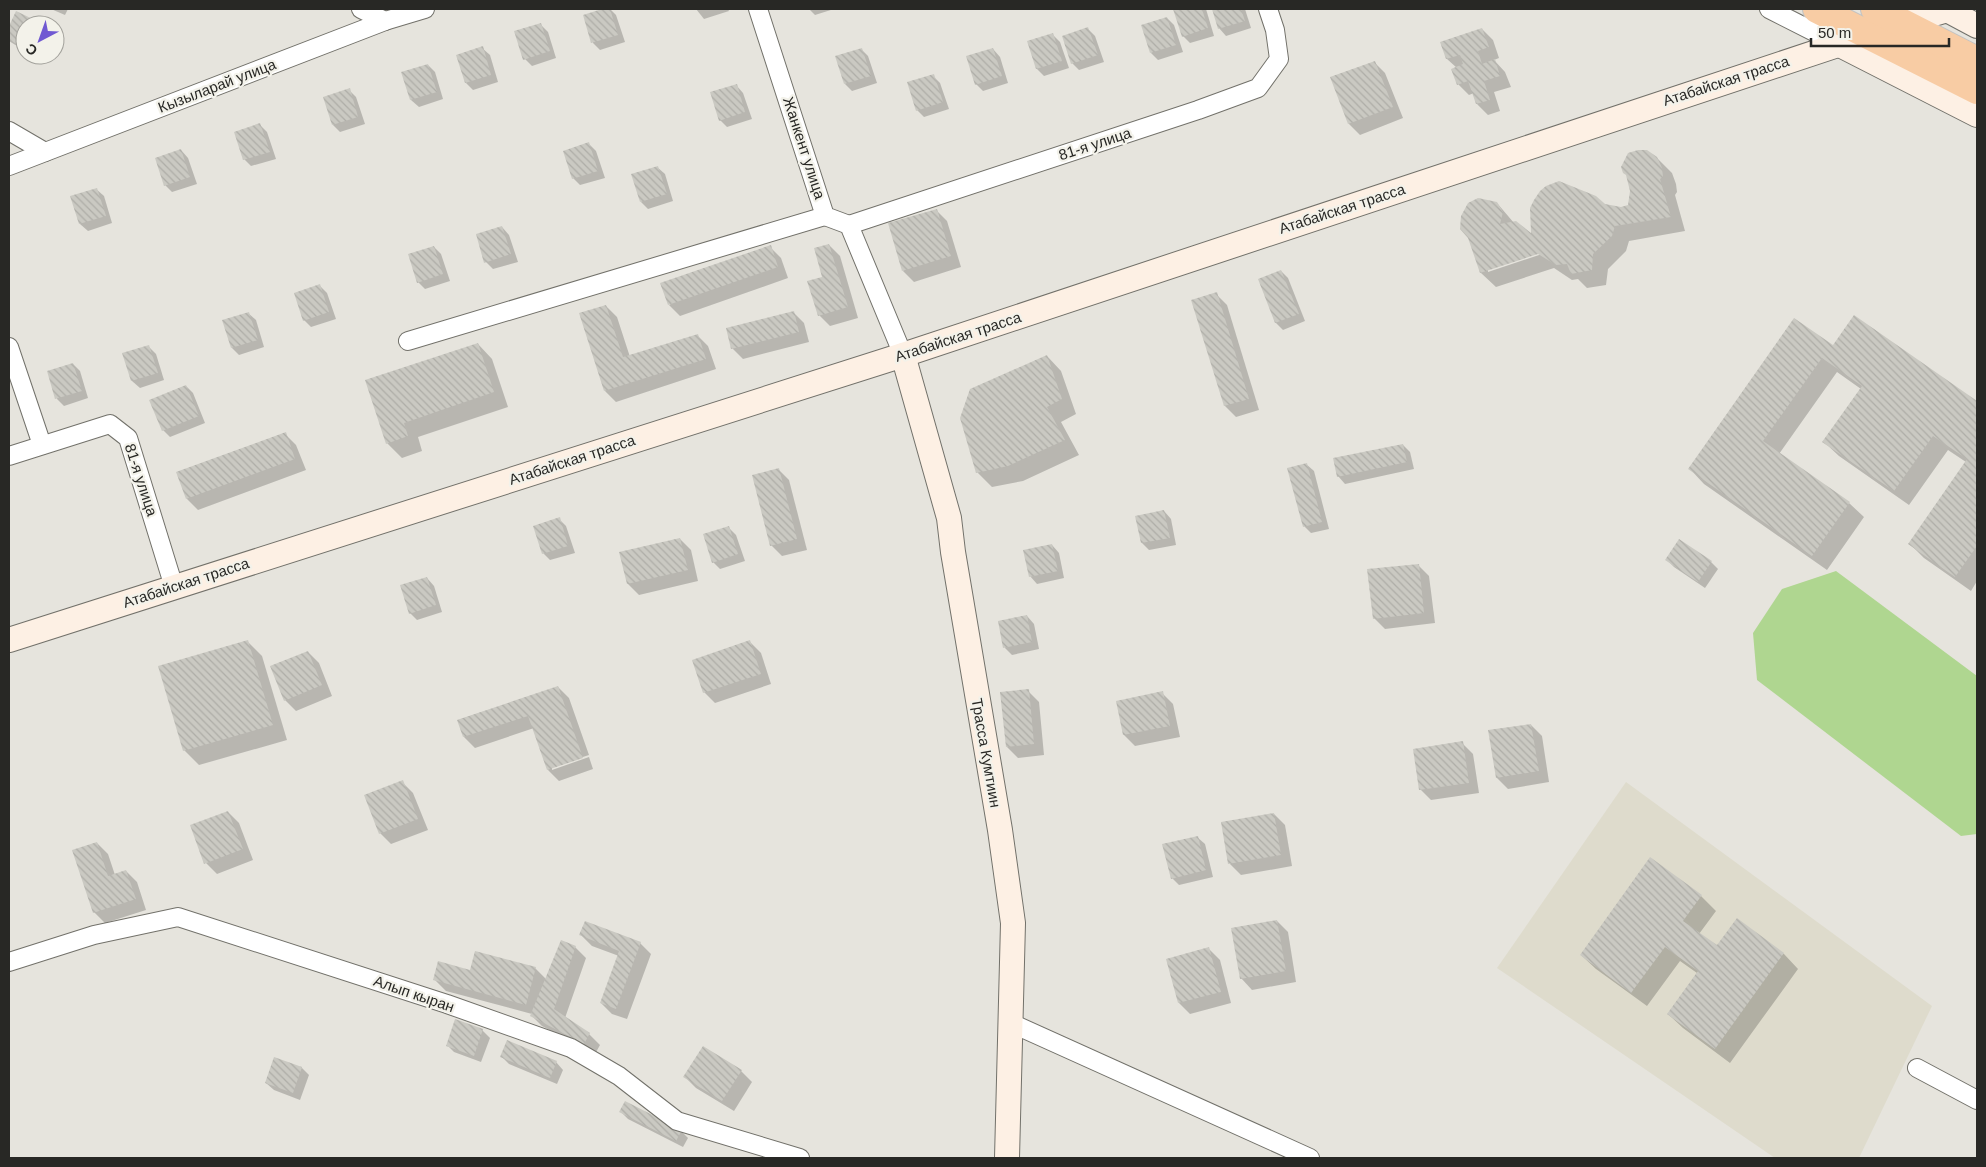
<svg xmlns="http://www.w3.org/2000/svg" width="1986" height="1167" font-family="Arial,sans-serif">
  <style>
    .built { fill: #dedbcc }
    .pitch { fill: #afd690 }
    .shadow { fill: #0003; fill-rule: evenodd }
    .building { fill: url(#building-back-hatch) }
    .lines { fill: none; stroke-linecap: round; stroke-linejoin: round }
    .street-casing { stroke: #72716a; stroke-width: 20 }
    .secondary-casing { stroke: #72716a; stroke-width: 26 }
    .highway-casing { stroke: #c3c3c2; stroke-width: 30 }
    .street { stroke: #fff; stroke-width: 18 }
    .secondary { stroke: #fdf0e4; stroke-width: 24 }
    .highway { stroke: #f8cca4; stroke-width: 28 }
    .labels { text-anchor: middle; stroke-width: 4.5; stroke-linejoin: round; paint-order: stroke }
    .street-label { font-size: 15px; fill: #282825; stroke: #f3f2ea }
  </style>
  <defs>
    <pattern id="building-back-hatch" width="6" height="6" patternUnits="userSpaceOnUse" patternTransform="scale(1.25)"><rect width="6" height="6" fill="#cac9c2"/><path d="M-1 5l2 2M0 0l6 6M5-1l2 2" fill="none" stroke="#aeada7"/></pattern>
  </defs>
  <rect width="100%" height="100%" fill="#e6e4dd"/>
  <path class="built" d="M1626,782l306,224 -73,152h-84l-278,-190z"/>
  <path class="pitch" d="M1836,571l141,105v158l-16,2 -204,-156 -4,-47 29,-44z"/>
  <g class="shadow">
    <path d="M51,9h17l-3,6z"/>
    <path d="M606,9h4l6,6 9,27 -25,8 -7,-7 -9,-27z"/>
    <path d="M696,9h32l1,2 -25,8z"/>
    <path d="M809,9h25l-19,6z"/>
    <path d="M1174,9h32l8,27 -24,7 -7,-7z"/>
    <path d="M1213,9h32l6,19 -25,8 -7,-8z"/>
    <path d="M17,13l24,12h-16v26l-16,-10v-12z"/>
    <path d="M1167,18l7,7 9,27 -25,8 -7,-7z"/>
    <path d="M541,25l7,7 8,26 -24,8 -7,-7z"/>
    <path d="M1088,29l7,7 9,26 -25,8 -7,-7z"/>
    <path d="M1482,29l11,11 6,18 -5,2 11,12 6,15 -17,5 6,19 -12,4 -11,-11 -3,-11 -5,2 -11,-11 -1,-16 -10,-9 -5,-16z"/>
    <path d="M1053,35l7,7 9,26 -25,8 -7,-7 -9,-27z"/>
    <path d="M482,48l8,7 8,27 -25,8 -7,-7z"/>
    <path d="M861,49l7,7 9,27 -25,8 -7,-7z"/>
    <path d="M993,49l7,8 8,26 -25,8 -7,-7z"/>
    <path d="M1374,62l11,11 18,45 -43,17 -11,-11 -17,-46z"/>
    <path d="M428,65l7,7 8,27 -24,8 -8,-7 -8,-27z"/>
    <path d="M933,76l7,7 9,26 -25,8 -7,-7z"/>
    <path d="M736,85l7,8 9,26 -25,8 -7,-7z"/>
    <path d="M349,90l7,7 9,27 -25,8 -7,-7z"/>
    <path d="M260,125l7,7 9,27 -25,7 -7,-7z"/>
    <path d="M589,144l7,7 9,27 -25,7 -7,-7z"/>
    <path d="M181,150l7,8 9,26 -25,8 -7,-7z"/>
    <path d="M1657,158l15,15 4,11 1,8 -2,3 10,36 -56,10 -3,10 -18,18 -2,16 -19,3 -9,-9 -6,1 -18,-12 -58,19 -15,-14 -12,-36 28,-34 17,20 19,13 71,-30 17,2 8,-2zM1544,251l1,2 -57,19v-3z"/>
    <path d="M657,167l8,7 8,27 -25,8 -7,-7z"/>
    <path d="M96,189l8,7 8,27 -24,8 -8,-7z"/>
    <path d="M936,210l11,11 14,46 -47,15 -11,-11z"/>
    <path d="M502,227l7,8 9,27 -25,7 -7,-7z"/>
    <path d="M829,245l11,11 18,62 -28,8 -11,-11z"/>
    <path d="M434,247l7,7 9,27 -25,8 -7,-7z"/>
    <path d="M770,247l11,11 7,20 -108,38 -11,-11z"/>
    <path d="M1281,271l7,7 17,43 -22,9 -7,-7 -17,-43z"/>
    <path d="M320,286l7,7 9,26 -25,8 -7,-7z"/>
    <path d="M1216,294l11,11 32,105 -23,7 -11,-11z"/>
    <path d="M606,306l11,11 13,40 67,-22 11,11 8,23 -100,33 -11,-11z"/>
    <path d="M793,312l11,11 5,19 -66,17 -11,-11z"/>
    <path d="M248,313l8,7 8,27 -25,8 -7,-7 -8,-27z"/>
    <path d="M1855,317l122,85v179l-6,10 -47,-33 -14,-14 56,-82 -18,-12 -39,55 -70,-49 -15,-14 37,-53 -24,-17 -58,82 70,49 15,14 -37,53 -123,-86 -14,-15 143,-122z"/>
    <path d="M478,344l14,15 16,48 -90,30 4,14 -20,7 -15,-15 -20,-62z"/>
    <path d="M148,346l8,8 8,26 -24,8 -8,-7 -8,-27z"/>
    <path d="M1047,356l14,15 15,43 -15,8 18,33 -56,26 -31,6 -15,-15z"/>
    <path d="M73,364l7,7 8,27 -24,8 -7,-7 -9,-27z"/>
    <path d="M186,386l7,7 12,30 -35,14 -7,-7z"/>
    <path d="M285,434l11,11 10,25 -108,40 -11,-11 -9,-26z"/>
    <path d="M1403,445l7,7 4,17 -69,15 -7,-8z"/>
    <path d="M1306,464l8,7 15,58 -18,4 -7,-7z"/>
    <path d="M778,469l11,11 18,70 -25,6 -11,-11z"/>
    <path d="M1164,511l7,8 5,26 -27,5 -7,-7z"/>
    <path d="M559,519l7,7 9,27 -25,7 -7,-7z"/>
    <path d="M729,528l7,7 9,26 -25,8 -7,-7z"/>
    <path d="M680,539l11,11 7,31 -59,14 -11,-11 -8,-31z"/>
    <path d="M1680,541l31,21 7,7 -13,19 -31,-21 -7,-7z"/>
    <path d="M1052,545l7,8 5,25 -27,6 -7,-8z"/>
    <path d="M1418,565l11,11 6,47 -50,6 -11,-11z"/>
    <path d="M427,578l7,8 8,26 -25,8 -7,-7z"/>
    <path d="M1027,616l7,8 5,25 -27,6 -7,-7 -6,-26z"/>
    <path d="M248,642l14,14 25,84 -88,25 -15,-15z"/>
    <path d="M750,642l11,11 10,31 -56,19 -11,-11z"/>
    <path d="M308,652l11,11 13,33 -36,15 -11,-11z"/>
    <path d="M558,687l11,11 20,57 -37,12v3l37,-13 4,12 -34,12 -11,-11 -14,-42 -59,20 -11,-11 -6,-17z"/>
    <path d="M1028,691l11,11 5,53 -26,3 -11,-11z"/>
    <path d="M1162,693l11,11 7,33 -45,9 -11,-11 -6,-33z"/>
    <path d="M1531,725l11,11 7,46 -41,7 -11,-11z"/>
    <path d="M1462,743l11,11 6,39 -48,7 -11,-11z"/>
    <path d="M402,782l11,11 15,37 -37,14 -11,-11z"/>
    <path d="M228,812l11,11 14,37 -36,14 -11,-11z"/>
    <path d="M1274,814l11,11 7,41 -51,9 -11,-11z"/>
    <path d="M1197,837l8,7 8,33 -34,8 -7,-7z"/>
    <path d="M97,843l11,11 7,21 11,-4 11,11 9,28 -41,13 -11,-11z"/>
    <path d="M1650,859l51,37 15,15 -17,23 18,13 20,-27 47,34 14,15 -68,94 -47,-35 -15,-14 29,-41 -17,-12 -33,45 -51,-37 -15,-14z"/>
    <path d="M1277,921l11,11 8,50 -44,8 -11,-12z"/>
    <path d="M581,935l59,8 11,11 -24,65 -15,-5 -11,-11 18,-47 -27,-10z"/>
    <path d="M575,947l11,11 -21,60 24,16 11,11 -5,9 -53,-28 -11,-11 1,-1 -86,-23 -11,-11 36,-8 64,-4 11,11z"/>
    <path d="M1209,949l11,11 11,43 -41,11 -11,-11 -12,-43z"/>
    <path d="M482,1030l8,8 -9,24 -27,-10 -7,-7z"/>
    <path d="M502,1057l54,5 7,8 -6,14 -48,-20z"/>
    <path d="M302,1068l7,7 -9,25 -26,-10 -8,-7z"/>
    <path d="M741,1071l11,11 -18,29 -38,-23 -11,-11z"/>
    <path d="M621,1112l60,19 7,7 -5,9 -55,-28z"/>
  </g>
  <g class="building">
    <path d="M602,9h8l8,26 -27,8 -8,-28z"/>
    <path d="M1173,9h29l6,19 -26,9z"/>
    <path d="M1212,9h29l4,12 -27,8z"/>
    <path d="M16,11l25,12 -1,2h-15v23l-16,-8v-14z"/>
    <path d="M1167,17l9,28 -26,8 -9,-28z"/>
    <path d="M541,23l9,28 -27,9 -9,-29z"/>
    <path d="M1088,27l10,28 -27,9 -9,-28z"/>
    <path d="M1482,28l7,19 -11,4 4,13 13,-5 5,17 -16,5 6,19 -14,4 -8,-23 -11,4 -6,-16 12,-5 -3,-9 -14,4 -6,-17z"/>
    <path d="M1053,33l9,28 -26,8 -9,-28z"/>
    <path d="M483,46l8,29 -26,8 -9,-28z"/>
    <path d="M862,48l9,28 -27,8 -9,-28z"/>
    <path d="M993,48l9,28 -27,9 -9,-29z"/>
    <path d="M1375,61l18,46 -45,17 -18,-47z"/>
    <path d="M428,64l9,28 -27,8 -9,-28z"/>
    <path d="M934,74l9,28 -27,9 -9,-29z"/>
    <path d="M737,84l8,28 -26,9 -9,-29z"/>
    <path d="M350,88l8,29 -26,8 -9,-28z"/>
    <path d="M260,123l10,29 -27,8 -9,-28z"/>
    <path d="M589,142l9,29 -26,8 -9,-28z"/>
    <path d="M181,149l9,28 -26,9 -9,-28z"/>
    <path d="M1638,150h9l10,7 5,11 1,9 -3,2 11,38 -56,9 -3,10 -19,18 -1,16 -21,4 -4,-10 -11,1 -18,-11 -58,19 -12,-35 -8,-9 1,-13 7,-13 10,-5 19,4 6,10 -3,12 16,-3 15,12 -1,-25 4,-8 6,-9 6,-5 13,-5 37,15 9,8 16,3 7,-2 2,-14 -4,-16 -3,-2 -2,-6 7,-14z"/>
    <path d="M658,166l9,28 -27,8 -9,-28z"/>
    <path d="M97,188l9,28 -27,8 -9,-28z"/>
    <path d="M937,209l14,47 -49,15 -14,-48z"/>
    <path d="M502,226l9,28 -27,9 -8,-29z"/>
    <path d="M829,244l19,63 -30,9 -11,-35 15,-4 -8,-29z"/>
    <path d="M771,245l7,22 -110,38 -8,-22z"/>
    <path d="M434,246l9,28 -26,9 -9,-29z"/>
    <path d="M1281,270l18,44 -24,9 -17,-44z"/>
    <path d="M320,284l9,28 -26,9 -9,-28z"/>
    <path d="M1217,292l32,107 -25,7 -33,-106z"/>
    <path d="M606,305l17,52 75,-23 8,25 -102,32 -25,-78z"/>
    <path d="M794,311l5,21 -68,17 -5,-21z"/>
    <path d="M249,312l9,28 -27,8 -9,-28z"/>
    <path d="M1854,315l123,86v145l-22,31 -47,-33 59,-85 -34,-23 -39,55 -72,-49 40,-56 -40,-28 -59,83 87,61 -38,54 -124,-87 106,-151 39,27z"/>
    <path d="M478,343l16,49 -90,31 4,13 -22,8 -21,-64z"/>
    <path d="M149,345l9,28 -27,8 -9,-28z"/>
    <path d="M1047,355l15,44 -15,8 18,33 -57,26 -32,7 -16,-55 10,-29z"/>
    <path d="M73,363l9,28 -27,8 -8,-28z"/>
    <path d="M186,385l13,31 -37,15 -13,-31z"/>
    <path d="M286,432l9,27 -109,40 -10,-27z"/>
    <path d="M1403,444l4,18 -70,15 -4,-19z"/>
    <path d="M1307,463l15,59 -19,5 -16,-59z"/>
    <path d="M779,468l18,71 -27,7 -18,-71z"/>
    <path d="M1164,510l6,28 -29,5 -6,-27z"/>
    <path d="M560,517l8,29 -26,8 -9,-28z"/>
    <path d="M729,526l9,28 -26,9 -9,-29z"/>
    <path d="M680,538l8,32 -61,14 -8,-32z"/>
    <path d="M1679,539l33,22 -14,21 -33,-22z"/>
    <path d="M1052,544l6,27 -29,6 -6,-27z"/>
    <path d="M1419,564l5,49 -51,6 -6,-50z"/>
    <path d="M427,577l9,28 -27,9 -9,-29z"/>
    <path d="M1027,615l5,27 -29,6 -5,-27z"/>
    <path d="M248,640l25,85 -90,26 -25,-85z"/>
    <path d="M750,640l11,34 -58,19 -11,-33z"/>
    <path d="M308,651l14,34 -38,16 -14,-35z"/>
    <path d="M558,686l25,72 -36,12 -19,-54 -65,21 -6,-17z"/>
    <path d="M1029,689l5,55 -28,3 -6,-55z"/>
    <path d="M1163,691l7,35 -47,9 -7,-34z"/>
    <path d="M1531,724l8,47 -43,7 -8,-48z"/>
    <path d="M1463,741l6,42 -50,7 -6,-41z"/>
    <path d="M403,780l15,39 -39,15 -15,-39z"/>
    <path d="M228,811l15,38 -39,15 -14,-39z"/>
    <path d="M1274,813l7,42 -53,9 -7,-42z"/>
    <path d="M1198,836l8,34 -35,9 -9,-35z"/>
    <path d="M97,842l11,34 18,-6 10,29 -43,14 -21,-63z"/>
    <path d="M1650,857l52,38 -19,26 34,24 20,-27 47,35 -69,96 -48,-35 31,-43 -33,-24 -34,46 -51,-38z"/>
    <path d="M1277,920l9,51 -46,8 -9,-51z"/>
    <path d="M585,921l56,21 -25,67 -16,-6 19,-52 -40,-16z"/>
    <path d="M561,940l15,6 -22,63 36,24 -6,11 -54,-28z"/>
    <path d="M1209,947l12,45 -43,11 -12,-44z"/>
    <path d="M475,951l61,16 -10,38 -93,-25 5,-19 32,9z"/>
    <path d="M455,1019l28,10 -9,27 -28,-10z"/>
    <path d="M507,1040l50,21 -7,17 -50,-21z"/>
    <path d="M703,1046l39,24 -20,31 -39,-24z"/>
    <path d="M274,1057l28,10 -9,26 -28,-10z"/>
    <path d="M625,1101l57,29 -6,11 -57,-29z"/>
  </g>
  <g class="lines">
    <g class="street-casing">
      <g id="street">
        <path d="M361,9l24,12"/>
        <path d="M758,9l67,207 24,9 54,130"/>
        <path d="M1769,9l69,35"/>
        <path d="M9,131l36,21"/>
        <path d="M9,166l376,-145 40,-12"/>
        <path d="M849,225l349,-115 60,-22 21,-29 -4,-29 -7,-21"/>
        <path d="M408,341l417,-125"/>
        <path d="M9,347l33,98"/>
        <path d="M9,456l101,-32 18,14 46,149"/>
        <path d="M9,962l85,-27 84,-18 269,87 124,44 48,28 58,45 123,37"/>
        <path d="M1011,1023l299,135"/>
        <path d="M1917,1068l60,32"/>
      </g>
    </g>
    <g class="secondary-casing">
      <g id="secondary">
        <path d="M1838,44l139,71"/>
        <path d="M903,355l46,163 4,34 47,278 13,93 -6,235"/>
        <path d="M9,640l894,-285 1001,-332 43,-13 30,16"/>
      </g>
    </g>
    <g class="highway-casing">
      <g id="highway">
        <path d="M1817,9l160,81"/>
        <path d="M1875,9l102,52"/>
      </g>
    </g>
    <use href="#street" class="street"/>
    <use href="#secondary" class="secondary"/>
    <use href="#highway" class="highway"/>
  </g>
  <g class="labels">
    <g class="street-label">
      <text transform="translate(1726 81) rotate(-18)" y="5">Атабайская трасса</text>
      <text transform="translate(217 86) rotate(-21)" y="5">Кызыларай улица</text>
      <text transform="translate(1095 144) rotate(-18)" y="5">81-я улица</text>
      <text transform="translate(804 148) rotate(72)" y="5">Жанкент улица</text>
      <text transform="translate(1342 209) rotate(-18)" y="5">Атабайская трасса</text>
      <text transform="translate(958 337) rotate(-18)" y="5">Атабайская трасса</text>
      <text transform="translate(572 460) rotate(-18)" y="5">Атабайская трасса</text>
      <text transform="translate(141 480) rotate(72)" y="5">81-я улица</text>
      <text transform="translate(186 583) rotate(-18)" y="5">Атабайская трасса</text>
      <text transform="translate(986 753) rotate(80)" y="5">Трасса Кумтиин</text>
      <text transform="translate(414 994) rotate(19)" y="5">Алып кыран</text>
    </g>
  </g>
  <rect width="1986" height="1167" fill="none" stroke="#282825" stroke-width="20"/>
  <g transform="translate(40 40) rotate(221)"><circle r="24" fill="#f3f2ea" stroke="#a2a19b"/>
  <path d="M0-4L9 19L0 12L-9 19Z" fill="#7059d2"/>
  <text y="-8" font-size="14" font-weight="bold" text-anchor="middle" fill="#282825">С</text>
  </g>
  <path d="M1811 38v8h138v-8" fill="none" stroke="#282825" stroke-width="2.5"/>
  <text x="1818" y="38" font-size="15" fill="#282825" stroke="#f3f2ea" stroke-width="4" paint-order="stroke">50 m</text>
</svg>
